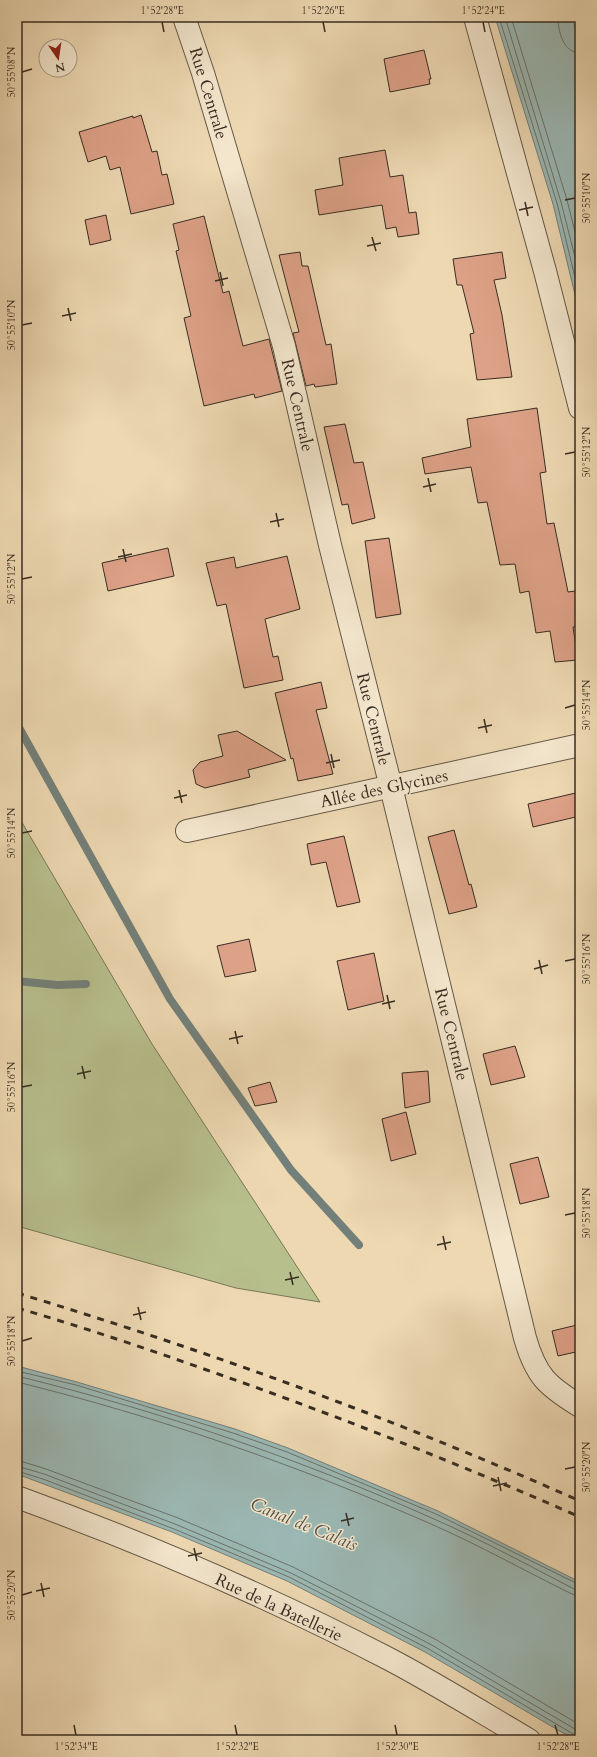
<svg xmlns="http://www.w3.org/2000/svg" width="597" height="1757" font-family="Cardo,serif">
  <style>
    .green { fill: #b7bf8d; stroke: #787658 }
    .water { fill: #9bb8b4; stroke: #73807a }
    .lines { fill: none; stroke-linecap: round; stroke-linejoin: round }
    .shore { stroke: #6a726b; stroke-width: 1 }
    .stream { stroke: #73807a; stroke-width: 8 }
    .building { fill: #dda187; stroke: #382d22 }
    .street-casing { stroke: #655846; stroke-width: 24 }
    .street { stroke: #f3e6cd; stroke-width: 22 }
    .rail { stroke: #382d22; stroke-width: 3; stroke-dasharray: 7 7; stroke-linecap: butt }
    .ticks { fill: none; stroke: #382d22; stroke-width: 1.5 }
    .labels { text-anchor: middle; stroke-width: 3; stroke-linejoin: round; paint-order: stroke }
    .street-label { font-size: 17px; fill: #382d22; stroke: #f3e6cd }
    .water-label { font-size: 18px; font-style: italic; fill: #515046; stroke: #f3e6cd }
    .neatline { fill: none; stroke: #382d22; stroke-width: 1.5 }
    .ticks-label { font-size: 10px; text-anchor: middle; fill: #382d22 }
  </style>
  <rect width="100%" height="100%" fill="#edd8b2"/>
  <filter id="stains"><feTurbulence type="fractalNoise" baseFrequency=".005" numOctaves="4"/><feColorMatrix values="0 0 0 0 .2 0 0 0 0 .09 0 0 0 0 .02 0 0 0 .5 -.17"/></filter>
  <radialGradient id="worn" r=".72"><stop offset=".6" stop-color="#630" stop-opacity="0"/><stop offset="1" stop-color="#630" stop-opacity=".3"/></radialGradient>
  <path class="green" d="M17,814l135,230 168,258 -84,-14 -219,-62z"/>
  <g class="water">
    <path d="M495,17h77l8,28v270l-27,-111z"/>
    <path d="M17,1366l60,16 158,47 53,19 150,63 142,71v158l-17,-7 -138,-81 -138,-71 -115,-49 -155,-58z"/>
  </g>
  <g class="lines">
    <g class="shore">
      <path d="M499,17l58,186 23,95"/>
      <path d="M505,17l56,185 19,75"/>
      <path d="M511,17l56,183 13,52"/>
      <path d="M558,17c0,14 5,36 22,36"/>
      <path d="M17,1371l59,14 157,48 54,19 149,62 144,71"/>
      <path d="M17,1376c143,35 283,83 417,143 48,21 94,46 140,70l6,1"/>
      <path d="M17,1382c142,35 280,83 414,142 48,21 94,47 141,70l8,2"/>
      <path d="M17,1460l29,9 132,49 115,49 140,71 147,87"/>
      <path d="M17,1466l27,8 131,50 116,49 139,71 150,88"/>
      <path d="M17,1471l26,8 131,50 115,48 138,71 148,87 3,5"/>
    </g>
    <g class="stream">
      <path d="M17,724l153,275 121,171 68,75"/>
      <path d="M17,981l40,4 29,-1"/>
    </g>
  </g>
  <g class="building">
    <path d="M424,50l7,29h-2l1,5 -40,8 -6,-33z"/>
    <path d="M141,115l11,37 5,-1 5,24 5,-1 7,30 -43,10 -11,-47 -10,3 -4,-14 -18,6 -9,-30 54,-16v2z"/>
    <path d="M385,150l5,27 13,-2 6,38 7,-1 3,22 -21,3 -2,-10 -10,2 -4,-24 -63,10 -4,-25 28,-5 -4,-27z"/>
    <path d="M106,215l5,25 -21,5 -5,-25z"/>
    <path d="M204,216l19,77 6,-2 14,55 26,-7 13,52 -27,7 -1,-4 -50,12 -20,-88 7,-2 -15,-65 3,-1 -6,-26z"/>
    <path d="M300,252l2,14h6l18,79 5,-1 6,40 -22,3 -1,-3 -8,2 -13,-53 6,-1 -20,-77z"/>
    <path d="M502,252l4,26 -12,2 8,35 10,62 -35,3 -7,-46 4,-1 -12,-48h-5l-4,-26z"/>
    <path d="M537,408l9,64 -6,1 7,51 7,-1 14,69 7,-1 5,35 -7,1 5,33 -23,2 -5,-31 -14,2 -7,-42 -9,2 -5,-29 -15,1 -13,-63 -9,1 -7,-36 -46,7 -3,-16 49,-11 -4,-28z"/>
    <path d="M345,424l9,39 9,-1 12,56 -23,6 -4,-20 -6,1 -18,-78z"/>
    <path d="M389,538l12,76 -25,4 -11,-77z"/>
    <path d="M168,548l6,28 -66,15 -6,-28z"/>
    <path d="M287,556l13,53 -35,10 8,38 5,-1 5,24 -39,8 -18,-84 -9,2 -11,-43 28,-6 2,11z"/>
    <path d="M321,682l6,26 -11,2 17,64 -35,7 -5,-23 -2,1 -16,-66z"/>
    <path d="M237,731l49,29 -38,10 2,7 -45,11 -9,-4 -3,-14 7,-8 23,-6 -5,-21z"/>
    <path d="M580,792v24l-47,11 -5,-23z"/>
    <path d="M454,830l15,55 2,-1 6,23 -28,7 -21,-77z"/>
    <path d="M344,836l16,66 -23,5 -11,-45 -15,3 -4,-21z"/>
    <path d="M249,939l7,32 -31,6 -8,-31z"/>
    <path d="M374,953l10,48 -36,9 -11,-49z"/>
    <path d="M515,1046l10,31 -34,8 -8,-31z"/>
    <path d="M428,1071l2,31 -25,6 -3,-35z"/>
    <path d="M270,1082l7,20 -22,4 -7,-18z"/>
    <path d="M406,1112l10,42 -25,7 -9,-42z"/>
    <path d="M538,1157l11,40 -29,7 -10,-40z"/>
    <path d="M577,1325l3,11v15l-22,5 -6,-25z"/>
  </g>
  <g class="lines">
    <g class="street-casing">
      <g id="street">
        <path d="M184,17l19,56 81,273 46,199 61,242 134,551c11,38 22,48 55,68"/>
        <path d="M475,17l70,254 35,137"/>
        <path d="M187,831l393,-86"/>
        <path d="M17,1497c127,46 253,100 374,163 47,25 92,53 138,80"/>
      </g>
    </g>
    <use href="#street" class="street"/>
    <g class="rail">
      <path d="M17,1293c192,58 380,127 563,208"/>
      <path d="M17,1308c80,23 159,51 238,79 110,40 218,83 325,130"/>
    </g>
  </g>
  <path class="ticks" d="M162,22l2,10M323,22l2,10M483,22l2,10M22,72l10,-3M565,200l10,-2M525,202l3,14M519,210l14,-3M372,237l4,14M367,246l14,-3M220,272l3,14M215,281l13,-3M68,308l3,13M62,316l14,-3M22,325l10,-2M565,454l10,-2M428,478l3,14M423,487l13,-3M276,513l3,14M270,522l14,-3M123,549l3,13M118,557l14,-3M22,579l10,-2M565,708l10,-3M484,719l3,14M478,728l14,-3M331,754l3,14M326,763l14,-3M179,790l3,13M174,798l13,-3M22,833l10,-2M539,960l3,14M565,961l10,-2M534,969l14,-4M387,995l3,14M382,1004l13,-3M235,1031l3,13M229,1039l14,-3M82,1066l3,13M77,1074l14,-3M22,1087l10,-2M565,1215l10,-2M443,1236l3,14M437,1245l14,-3M290,1272l3,13M285,1280l14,-3M138,1307l3,13M133,1315l13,-3M22,1341l10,-3M565,1469l10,-2M498,1477l3,14M493,1486l14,-3M346,1513l3,13M341,1521l13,-3M194,1548l3,13M188,1556l14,-3M41,1583l3,14M36,1591l14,-3M22,1595l10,-3M74,1725l2,10M235,1725l2,10M395,1725l2,10M555,1725l3,10"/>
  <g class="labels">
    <g class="street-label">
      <text transform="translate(209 93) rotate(73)" y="6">Rue Centrale</text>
      <text transform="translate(298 405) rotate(77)" y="6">Rue Centrale</text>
      <text transform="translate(374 719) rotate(76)" y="6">Rue Centrale</text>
      <text transform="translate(384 788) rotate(-12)" y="6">Allée des Glycines</text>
      <text transform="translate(452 1034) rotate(76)" y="6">Rue Centrale</text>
      <text transform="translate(279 1607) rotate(25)" y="6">Rue de la Batellerie</text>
    </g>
    <g class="water-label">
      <text transform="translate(304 1524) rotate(22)" y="6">Canal de Calais</text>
    </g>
  </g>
  <rect width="597" height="1757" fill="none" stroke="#edd8b2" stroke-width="44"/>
  <g transform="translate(58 58) rotate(167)"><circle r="19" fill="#f3e6cd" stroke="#a89c89"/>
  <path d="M0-3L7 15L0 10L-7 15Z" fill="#8f2418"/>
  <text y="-6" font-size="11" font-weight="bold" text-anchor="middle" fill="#382d22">N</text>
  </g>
  <rect x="22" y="22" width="553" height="1713" class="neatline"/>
  <g class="ticks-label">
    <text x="162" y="14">1°52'28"E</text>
    <text x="323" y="14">1°52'26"E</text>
    <text x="483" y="14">1°52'24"E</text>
    <text transform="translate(11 72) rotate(-90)" y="4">50°55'08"N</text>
    <text transform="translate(586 198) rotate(-90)" y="4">50°55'10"N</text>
    <text transform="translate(11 325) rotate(-90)" y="4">50°55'10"N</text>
    <text transform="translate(586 452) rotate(-90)" y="4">50°55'12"N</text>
    <text transform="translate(11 579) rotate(-90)" y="4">50°55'12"N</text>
    <text transform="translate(586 705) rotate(-90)" y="4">50°55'14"N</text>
    <text transform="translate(11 833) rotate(-90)" y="4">50°55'14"N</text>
    <text transform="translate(586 959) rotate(-90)" y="4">50°55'16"N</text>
    <text transform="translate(11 1087) rotate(-90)" y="4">50°55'16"N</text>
    <text transform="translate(586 1213) rotate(-90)" y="4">50°55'18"N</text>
    <text transform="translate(11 1341) rotate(-90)" y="4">50°55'18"N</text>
    <text transform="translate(586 1467) rotate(-90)" y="4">50°55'20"N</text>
    <text transform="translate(11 1595) rotate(-90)" y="4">50°55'20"N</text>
    <text x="76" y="1750">1°52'34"E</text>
    <text x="237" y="1750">1°52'32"E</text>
    <text x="397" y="1750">1°52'30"E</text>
    <text x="558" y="1750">1°52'28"E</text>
  </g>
  <rect width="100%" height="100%" filter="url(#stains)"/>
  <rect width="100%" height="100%" fill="url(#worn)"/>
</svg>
